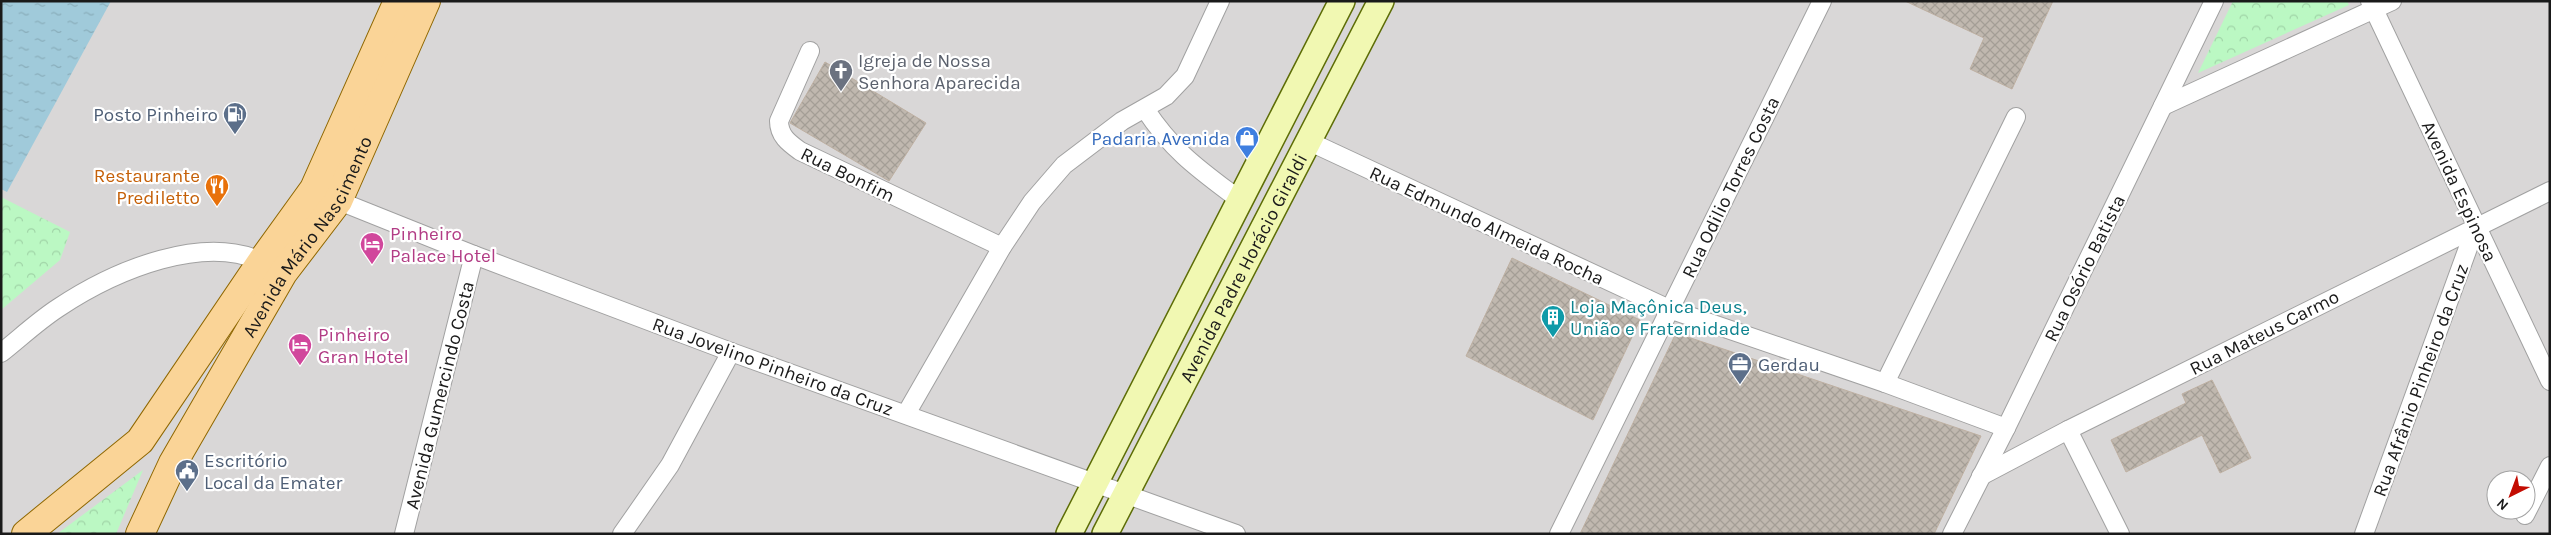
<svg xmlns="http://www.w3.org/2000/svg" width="2551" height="535" font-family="Karla,sans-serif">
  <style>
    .residential { fill: #d9d7d7; fill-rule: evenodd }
    .park { fill: url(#park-crowns) }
    .water { fill: url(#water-ripples) }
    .building { fill: url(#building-cross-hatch); stroke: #beb0a2 }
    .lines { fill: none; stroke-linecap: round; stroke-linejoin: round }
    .street-casing { stroke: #a1a1a1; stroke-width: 20 }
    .secondary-casing { stroke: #5d6d06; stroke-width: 28 }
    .primary-casing { stroke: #8f6701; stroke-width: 30 }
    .street { stroke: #fff; stroke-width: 18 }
    .secondary { stroke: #f1f8b2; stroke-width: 25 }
    .primary { stroke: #fad497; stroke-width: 28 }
    .labels { text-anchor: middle; stroke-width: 4.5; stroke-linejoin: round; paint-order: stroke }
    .worship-label { font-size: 19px; fill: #5b616d; stroke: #fff; text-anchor: start }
    .service-label { font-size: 19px; fill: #4e5e75; stroke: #fff; text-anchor: start }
    .shop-label { font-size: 19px; fill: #366cbe; stroke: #fff; text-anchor: end }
    .street-label { font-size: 19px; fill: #1a1a1a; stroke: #fff }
    .food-label { font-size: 19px; fill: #c56008; stroke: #fff; text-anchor: end }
    .hotel-label { font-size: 19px; fill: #b23c85; stroke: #fff; text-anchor: start }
    .culture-label { font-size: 19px; fill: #0d838f; stroke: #fff; text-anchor: start }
  </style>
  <defs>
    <pattern id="park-crowns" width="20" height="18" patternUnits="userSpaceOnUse" patternTransform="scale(1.25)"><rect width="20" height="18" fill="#bbf8c3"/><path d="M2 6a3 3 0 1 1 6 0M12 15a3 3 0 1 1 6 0" fill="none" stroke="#a0d4a7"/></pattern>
    <pattern id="water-ripples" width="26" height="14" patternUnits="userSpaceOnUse" patternTransform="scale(1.25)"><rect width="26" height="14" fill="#a0cada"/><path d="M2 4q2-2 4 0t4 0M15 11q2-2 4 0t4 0" fill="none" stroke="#89adba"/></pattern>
    <pattern id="building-cross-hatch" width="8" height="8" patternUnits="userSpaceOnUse" patternTransform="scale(1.25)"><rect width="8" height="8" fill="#c0b8af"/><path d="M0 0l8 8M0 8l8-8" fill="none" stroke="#a49e96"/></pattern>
  </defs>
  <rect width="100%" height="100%" fill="#ece9e0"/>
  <path class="residential" d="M1,1h2549v533h-2549zM2496,480h30v30h-30z"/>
  <g class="park">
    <path d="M2233,1h114l2,4 -151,68z"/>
    <path d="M1,197l69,35 -10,28 -59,50z"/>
    <path d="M143,470l-27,64h-59z"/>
  </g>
  <path class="water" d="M1,1h110l-104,191 -6,-3z"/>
  <g class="building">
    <path d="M1905,1h148l-41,88 -42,-20 14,-31z"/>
    <path d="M825,62l101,61 -37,58 -99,-58z"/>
    <path d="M1512,258l128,62 -47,100 -127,-64z"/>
    <path d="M1676,333l305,103 -47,98h-354z"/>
    <path d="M2212,380l39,78 -31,15 -18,-38 -76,37 -15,-32 75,-37 -4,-9z"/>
  </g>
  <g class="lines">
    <g class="street-casing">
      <g id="street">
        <path d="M2370,1l180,380"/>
        <path d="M810,51l-31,70c0,15 10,22 21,30l202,96"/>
        <path d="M2163,106l229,-105"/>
        <path d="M1145,109c29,44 55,61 96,92"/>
        <path d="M1308,141l361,168 216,74 121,45"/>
        <path d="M329,197l145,58 257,97 505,182"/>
        <path d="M1,353c19,-15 37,-32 57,-45 54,-36 150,-79 212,-42"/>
        <path d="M1885,383l131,-266"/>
        <path d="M906,414l96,-167 30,-45 32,-37 58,-44 44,-25 19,-20 35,-75"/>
        <path d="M2068,430l52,104"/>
        <path d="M1981,476l87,-46 482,-239"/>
        <path d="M2525,515l25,-49"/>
        <path d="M404,534l70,-279"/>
        <path d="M622,534l48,-69 61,-113"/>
        <path d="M1559,534l263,-533"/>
        <path d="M1952,534l54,-106 208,-427"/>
        <path d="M2364,534l112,-308"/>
      </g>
    </g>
    <g class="secondary-casing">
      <g id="secondary">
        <path d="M1069,534l273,-533"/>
        <path id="s1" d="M1105,534l276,-533"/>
      </g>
    </g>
    <g class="primary-casing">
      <g id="primary">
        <path d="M26,534l114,-93 122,-180 52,-72 84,-188"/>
        <path id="s2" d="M140,534l33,-71 110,-190 55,-72 88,-200"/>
      </g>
    </g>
    <use href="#street" class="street"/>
    <use href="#secondary" class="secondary"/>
    <use href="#primary" class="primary"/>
  </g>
  <defs>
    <g id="church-pin" transform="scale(1.25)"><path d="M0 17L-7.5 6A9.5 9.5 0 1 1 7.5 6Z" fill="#6b7280" stroke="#fff"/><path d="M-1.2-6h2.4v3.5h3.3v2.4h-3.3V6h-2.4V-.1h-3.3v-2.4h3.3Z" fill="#fff"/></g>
    <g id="fuel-pin" transform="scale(1.25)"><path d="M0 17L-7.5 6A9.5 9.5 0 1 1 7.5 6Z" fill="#5c6f8a" stroke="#fff"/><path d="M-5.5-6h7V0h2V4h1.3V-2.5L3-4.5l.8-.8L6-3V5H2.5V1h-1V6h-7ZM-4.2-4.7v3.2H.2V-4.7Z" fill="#fff"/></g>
    <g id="shop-pin" transform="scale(1.25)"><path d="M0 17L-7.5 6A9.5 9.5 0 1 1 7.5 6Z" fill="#3f7fe0" stroke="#fff"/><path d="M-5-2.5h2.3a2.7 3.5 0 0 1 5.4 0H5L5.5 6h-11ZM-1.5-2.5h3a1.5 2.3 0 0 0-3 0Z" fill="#fff"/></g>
    <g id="restaurant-pin" transform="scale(1.25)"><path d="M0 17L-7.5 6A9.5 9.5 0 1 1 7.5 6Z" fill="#e8710a" stroke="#fff"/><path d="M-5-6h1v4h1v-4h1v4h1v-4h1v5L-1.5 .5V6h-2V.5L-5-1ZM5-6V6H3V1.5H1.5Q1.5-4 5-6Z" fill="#fff"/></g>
    <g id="hotel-pin" transform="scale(1.25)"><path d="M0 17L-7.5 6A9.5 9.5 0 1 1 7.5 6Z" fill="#d1479c" stroke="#fff"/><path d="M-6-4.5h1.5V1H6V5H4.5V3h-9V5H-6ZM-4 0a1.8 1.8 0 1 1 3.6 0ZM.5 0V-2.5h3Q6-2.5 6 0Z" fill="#fff"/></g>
    <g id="building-pin" transform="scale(1.25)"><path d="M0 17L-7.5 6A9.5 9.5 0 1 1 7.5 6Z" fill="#0f9aa8" stroke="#fff"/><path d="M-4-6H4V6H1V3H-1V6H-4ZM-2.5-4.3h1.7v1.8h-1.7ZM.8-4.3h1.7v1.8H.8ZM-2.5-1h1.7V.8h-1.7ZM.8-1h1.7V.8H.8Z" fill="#fff"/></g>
    <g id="office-pin" transform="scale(1.25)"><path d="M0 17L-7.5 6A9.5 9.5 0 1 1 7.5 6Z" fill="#5c6f8a" stroke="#fff"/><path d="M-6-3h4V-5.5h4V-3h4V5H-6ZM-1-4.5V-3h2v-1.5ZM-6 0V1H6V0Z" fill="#fff"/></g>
    <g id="civic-pin" transform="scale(1.25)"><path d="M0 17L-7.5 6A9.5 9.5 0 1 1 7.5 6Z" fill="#5c6f8a" stroke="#fff"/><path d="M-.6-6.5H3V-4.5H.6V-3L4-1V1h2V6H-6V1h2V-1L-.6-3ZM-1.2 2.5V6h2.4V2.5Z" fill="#fff"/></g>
  </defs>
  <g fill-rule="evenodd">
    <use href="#church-pin" x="841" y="71"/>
    <use href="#fuel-pin" x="235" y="114"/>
    <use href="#shop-pin" x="1247" y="138"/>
    <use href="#restaurant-pin" x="217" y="186"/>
    <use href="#hotel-pin" x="372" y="244"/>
    <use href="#building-pin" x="1553" y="317"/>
    <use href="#hotel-pin" x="300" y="345"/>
    <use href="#office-pin" x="1740" y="364"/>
    <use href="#civic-pin" x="187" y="471"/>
  </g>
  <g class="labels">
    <g class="worship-label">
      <text x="858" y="67">Igreja de Nossa<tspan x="858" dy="22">Senhora Aparecida</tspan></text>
    </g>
    <g class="service-label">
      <text x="218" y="121" text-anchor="end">Posto Pinheiro</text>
      <text x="1758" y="371">Gerdau</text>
      <text x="204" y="467">Escritório<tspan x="204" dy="22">Local da Emater</tspan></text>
    </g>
    <g class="shop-label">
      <text x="1230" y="145">Padaria Avenida</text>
    </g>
    <g class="street-label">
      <text transform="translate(848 174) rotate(26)" y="7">Rua Bonfim</text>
      <text transform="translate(1730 187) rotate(-64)" y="7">Rua Odilio Torres Costa</text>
      <text transform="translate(2460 191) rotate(65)" y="7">Avenida Espinosa</text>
      <text transform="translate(1487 225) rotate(25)" y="7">Rua Edmundo Almeida Rocha</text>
      <text dy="7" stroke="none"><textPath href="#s2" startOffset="342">Avenida Mário Nascimento</textPath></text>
      <text dy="7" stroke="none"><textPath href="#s1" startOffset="300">Avenida Padre Horácio Giraldi</textPath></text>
      <text transform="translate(2084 268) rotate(-64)" y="7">Rua Osório Batista</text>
      <text transform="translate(2264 332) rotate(-27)" y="7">Rua Mateus Carmo</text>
      <text transform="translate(773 366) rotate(20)" y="7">Rua Jovelino Pinheiro da Cruz</text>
      <text transform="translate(2420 380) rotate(-70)" y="7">Rua Afrânio Pinheiro da Cruz</text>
      <text transform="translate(439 395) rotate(-76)" y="7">Avenida Gumercindo Costa</text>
    </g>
    <g class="food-label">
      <text x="200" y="182">Restaurante<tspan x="200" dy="22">Prediletto</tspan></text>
    </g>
    <g class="hotel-label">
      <text x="390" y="240">Pinheiro<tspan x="390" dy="22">Palace Hotel</tspan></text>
      <text x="318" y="341">Pinheiro<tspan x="318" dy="22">Gran Hotel</tspan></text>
    </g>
    <g class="culture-label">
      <text x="1570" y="313">Loja Maçônica Deus,<tspan x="1570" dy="22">União e Fraternidade</tspan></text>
    </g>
  </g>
  <rect width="2551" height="535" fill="none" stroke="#1a1a1a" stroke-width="5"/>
  <g transform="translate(2511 495) rotate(222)"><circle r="24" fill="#ffffff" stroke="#a3a3a3"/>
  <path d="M0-4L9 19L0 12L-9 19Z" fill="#c30c02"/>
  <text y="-8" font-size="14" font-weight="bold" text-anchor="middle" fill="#1a1a1a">N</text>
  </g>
</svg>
